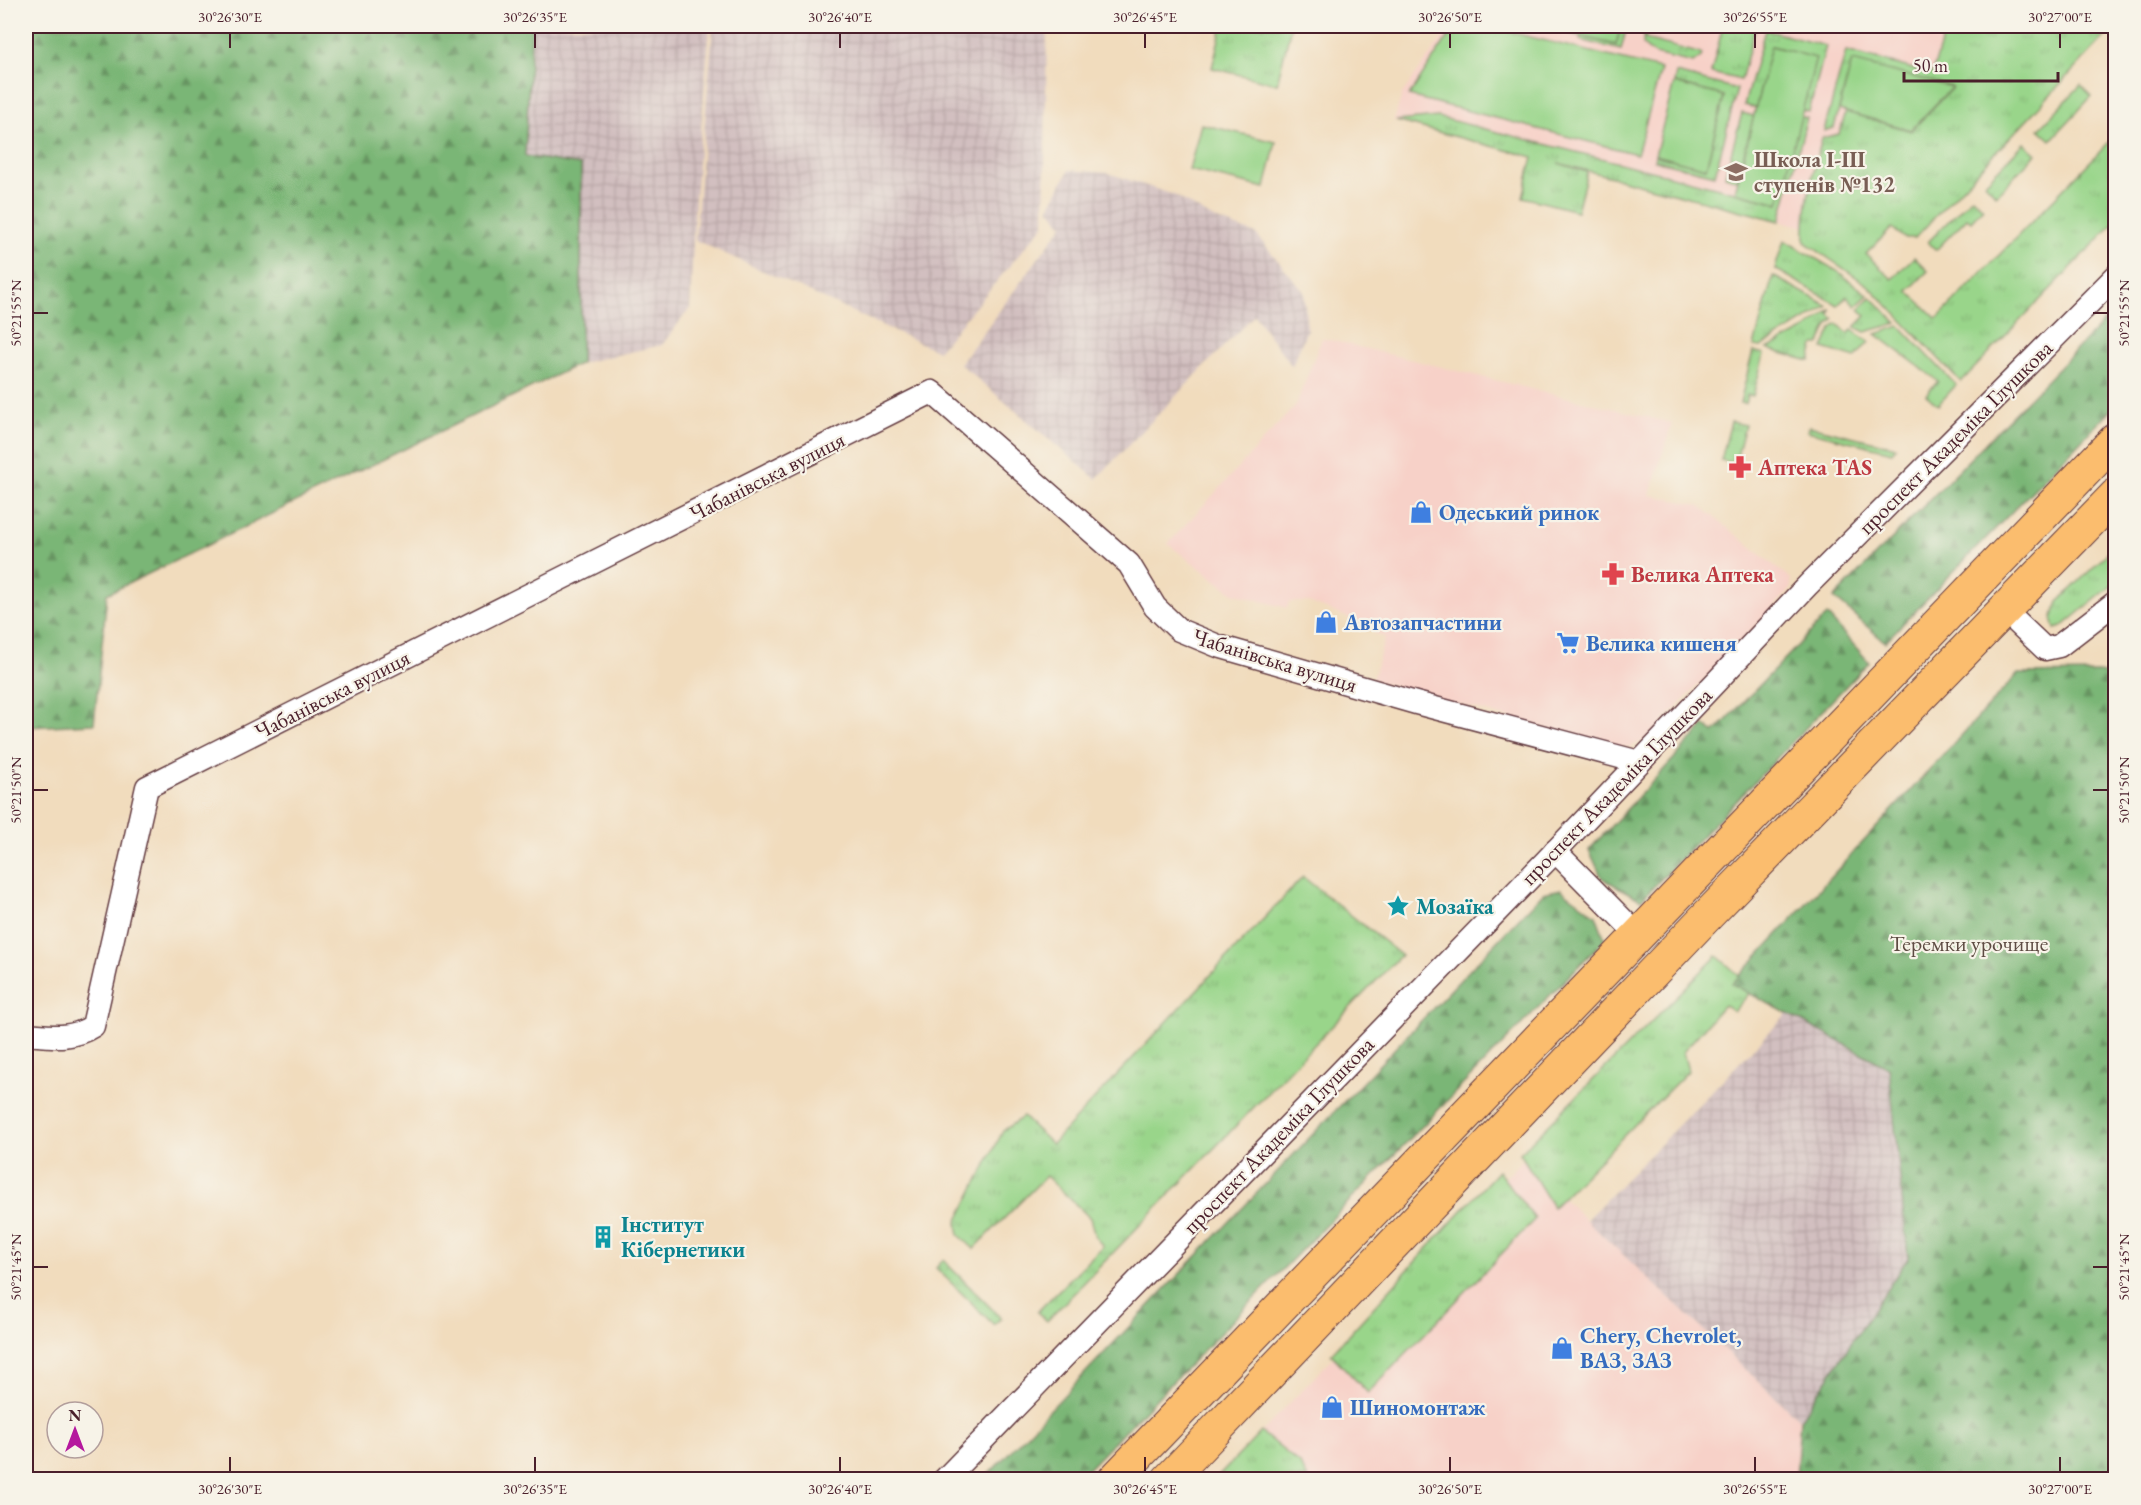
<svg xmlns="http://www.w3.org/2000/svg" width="2141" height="1505" font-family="'EB Garamond',serif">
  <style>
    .built { fill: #f7d1c8 }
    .industrial { fill: url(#industrial-grid) }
    .grass { fill: url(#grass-tufts); stroke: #727a5a; stroke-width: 1.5 }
    .forest { fill: url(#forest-firs); stroke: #626a50; stroke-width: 1.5 }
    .pitch { fill: #99d58a; stroke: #727a5a; stroke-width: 1.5 }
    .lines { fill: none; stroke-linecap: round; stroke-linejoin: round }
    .minor-casing { stroke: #633b41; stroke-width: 25 }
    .highway-casing { stroke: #633b41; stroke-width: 35 }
    .minor { stroke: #fff; stroke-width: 22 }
    .highway { stroke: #fbbd6e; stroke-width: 33 }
    .ticks { fill: none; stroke: #4a1f2b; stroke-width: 2 }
    .labels { text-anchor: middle; stroke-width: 4.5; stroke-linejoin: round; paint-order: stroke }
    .education-label { font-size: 22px; font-weight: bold; fill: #785e54; stroke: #f7f3e8; text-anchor: start }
    .street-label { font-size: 22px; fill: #4a1f2b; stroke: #f7f3e8 }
    .health-label { font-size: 22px; font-weight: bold; fill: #be3a42; stroke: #f7f3e8; text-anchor: start }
    .shop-label { font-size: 22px; font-weight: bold; fill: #366cbe; stroke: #f7f3e8; text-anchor: start }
    .culture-label { font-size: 22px; font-weight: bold; fill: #0d838f; stroke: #f7f3e8; text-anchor: start }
    .park-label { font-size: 22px; fill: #5e4c43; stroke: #f7f3e8 }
    .neatline { fill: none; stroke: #4a1f2b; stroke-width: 2 }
    .ticks-label { font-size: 15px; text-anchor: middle; fill: #4a1f2b }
  </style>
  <defs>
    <pattern id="industrial-grid" width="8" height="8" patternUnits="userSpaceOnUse" patternTransform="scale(1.5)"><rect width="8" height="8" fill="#d2bfc0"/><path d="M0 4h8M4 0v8" fill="none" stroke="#b6a4a5"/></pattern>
    <pattern id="grass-tufts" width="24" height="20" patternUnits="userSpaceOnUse" patternTransform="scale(1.5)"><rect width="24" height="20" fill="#99d58a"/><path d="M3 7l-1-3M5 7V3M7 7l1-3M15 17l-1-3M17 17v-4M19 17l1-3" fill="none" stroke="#85b677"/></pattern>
    <pattern id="forest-firs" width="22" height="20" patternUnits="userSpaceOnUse" patternTransform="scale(1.5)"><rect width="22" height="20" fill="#7ab676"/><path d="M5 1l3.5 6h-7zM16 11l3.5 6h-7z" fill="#669361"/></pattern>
  </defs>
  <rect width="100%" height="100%" fill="#f7f3e8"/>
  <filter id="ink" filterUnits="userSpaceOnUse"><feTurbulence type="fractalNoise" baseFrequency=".0167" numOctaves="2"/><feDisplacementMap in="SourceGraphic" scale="12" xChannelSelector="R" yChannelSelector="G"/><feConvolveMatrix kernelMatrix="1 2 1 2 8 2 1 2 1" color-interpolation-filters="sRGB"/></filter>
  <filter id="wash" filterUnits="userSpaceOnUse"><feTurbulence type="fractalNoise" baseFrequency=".008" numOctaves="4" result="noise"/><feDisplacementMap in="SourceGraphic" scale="24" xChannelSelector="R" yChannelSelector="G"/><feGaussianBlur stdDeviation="1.35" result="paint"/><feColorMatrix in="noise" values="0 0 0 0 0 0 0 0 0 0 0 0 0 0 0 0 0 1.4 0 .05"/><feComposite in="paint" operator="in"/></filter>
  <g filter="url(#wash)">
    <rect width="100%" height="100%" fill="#f1dcbd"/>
    <g class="built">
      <path d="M1451,26h576l-207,205 -426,-110 8,-27z"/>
      <path d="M1322,338l350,85 -22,72 49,10 92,74v10l-146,151 -16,7 -19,-1 -238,-66 13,-43 -10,-3 1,-5 -67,-27h-20l-2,6 -54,-15 -65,-49 128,-139z"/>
      <path d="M1522,1160l278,260 -4,59 -580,1z"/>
    </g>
    <g class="industrial">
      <path d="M530,26h180l-15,173 -5,109 -28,37 -81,18 -4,-105 -52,-101z"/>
      <path d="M713,26h334l-3,199 -106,126 -243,-111z"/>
      <path d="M1069,170l39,3 66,22 38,23 44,16 48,58 3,38 -15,36 -38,-51 -158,164 -136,-115 103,-139 -14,-17z"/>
      <path d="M1788,1013l101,54 19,191 -108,162 -214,-200z"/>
    </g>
    <g class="grass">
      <path d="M1222,26h69l-14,58 -65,-16z"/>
      <path d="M1621,26h6l-6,24 -41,-10 1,-4 35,9z"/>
      <path d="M1644,26h4l-3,13 57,15 -1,3 -8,6 -39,-9 -11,-9z"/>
      <path d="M1723,26l32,2 -14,52 -30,-7z"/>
      <path d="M1946,26h169l-200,212h-11l-12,-10 -26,26 26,25 22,-22 14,14 -20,20 29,28 178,-183v86l-154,160 -92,-96 -64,-44c-2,-36 8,-68 17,-104l17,-4 7,-22 65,19 41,-43 -100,-27 -18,67 -10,3 22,-80 86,23z"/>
      <path d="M1765,30l61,16 -17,66 -7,-2 13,-52 -43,-12 -16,62 -12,-3z"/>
      <path d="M1676,73l61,16 -22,86 -61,-15 1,-5 51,13 18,-72 -50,-13z"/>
      <path d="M2081,85l11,11 -41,44 -12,-11z"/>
      <path d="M1742,113l12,3 -17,64 -12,-4z"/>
      <path d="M1800,116l7,2 -27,103 -222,-58 29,9 -10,39 -54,-14 10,-40 -137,-36 42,-4 340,86z"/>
      <path d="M2024,143l12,11 -40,41 -11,-12z"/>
      <path d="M1972,197l11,11 -12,13 -4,-3 -31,32 -8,-8z"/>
      <path d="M1784,240l55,32 29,23 -12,11 -9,-10 -9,9 -63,-36z"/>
      <path d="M1773,276l55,30 -67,41 -7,-1z"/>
      <path d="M1871,297l26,26 -32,9 -10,-5 11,-11 -7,-7z"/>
      <path d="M1832,309l-3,5 5,5 -6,6 -9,20h-5l-4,16 -43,-12 39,-20z"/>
      <path d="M1837,323l11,11 4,-4 17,12 -14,16 -32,-10 9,-20z"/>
      <path d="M1900,326l56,59 -18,20 -12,-10 12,-14 -62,-47z"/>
      <path d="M1753,351l11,3 -11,42 -6,-1 -2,9 -5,-1z"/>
      <path d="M1731,422l14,3 -10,39 -14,-4z"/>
      <path d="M1809,426l87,21 -4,5 -85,-21z"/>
      <path d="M2115,546v37l-53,44 -7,2 -3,-10 6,-17z"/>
      <path d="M1303,877l98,78 -354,366 -10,-9 66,-66 -8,-9 -5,-19 -44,-42 -72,73 -15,-14 -2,-13 46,-91 20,-14 29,27z"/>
      <path d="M1717,956l37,32 -21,24 -9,-7 -41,47 5,19 -135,136 -33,-54z"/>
      <path d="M1498,1171l37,48 -167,174 -37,-39z"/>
      <path d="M943,1260l58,58 -7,7 -58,-57z"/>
      <path d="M1261,1432l39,32 8,15h-92z"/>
    </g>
    <g class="forest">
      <path d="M26,26h506l-7,130 56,9v198l-474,231 -13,130 -68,3z"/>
      <path d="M2115,310v96l-230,236 -51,-44z"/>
      <path d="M1827,615l42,47 -228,238 -39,-22 -13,-28 116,-125 9,8z"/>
      <path d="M2098,673l18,3 -1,803h-319l4,-59 108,-162 -19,-190 -157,-84 286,-310z"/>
      <path d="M1561,889l35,26 9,24 -527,540h-94l559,-586z"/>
    </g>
    <g class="pitch">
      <path d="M1455,26h31l175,43 -24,85 -228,-58z"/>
      <path d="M1540,26h81l-5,19z"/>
      <path d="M1771,46l45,12 -37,145 -44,-11z"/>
      <path d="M1852,61l100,26 -41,43 -72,-20z"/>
      <path d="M1674,83l50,13 -18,72 -51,-13z"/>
      <path d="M1201,124l75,18 -11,46 -76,-18z"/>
    </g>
  </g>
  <g filter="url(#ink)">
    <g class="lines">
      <g class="minor-casing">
        <g id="minor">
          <path d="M2005,611l40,38 14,-3 57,-44"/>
          <path d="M1555,851l82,83"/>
          <path d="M26,1034c25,2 45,6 67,-8l54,-239 785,-395 197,172 26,43 24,23 39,16 198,57 223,59"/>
          <path d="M944,1480l601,-618 263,-277 308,-309"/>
        </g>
      </g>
      <g class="highway-casing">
        <g id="highway">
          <path d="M1114,1480l1002,-1041"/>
          <path d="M1168,1480l535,-560 413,-425"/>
        </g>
      </g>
      <use href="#minor" class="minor"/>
      <use href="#highway" class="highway"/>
    </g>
  </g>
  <path class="ticks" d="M230,33v15M535,33v15M840,33v15M1145,33v15M1450,33v15M1755,33v15M2060,33v15M33,313h15M2093,313h15M33,790h15M2093,790h15M33,1267h15M2093,1267h15M230,1457v15M535,1457v15M840,1457v15M1145,1457v15M1450,1457v15M1755,1457v15M2060,1457v15"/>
  <defs>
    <g id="school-bare" transform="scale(1.8)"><path d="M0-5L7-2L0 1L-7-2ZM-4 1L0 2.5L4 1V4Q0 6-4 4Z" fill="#8d6e63" stroke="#f7f3e8" stroke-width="2.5" paint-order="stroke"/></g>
    <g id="pharmacy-bare" transform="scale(1.8)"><path d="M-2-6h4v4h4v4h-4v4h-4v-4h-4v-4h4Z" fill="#e0444e" stroke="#f7f3e8" stroke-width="2.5" paint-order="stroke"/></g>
    <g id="shop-bare" transform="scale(1.8)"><path d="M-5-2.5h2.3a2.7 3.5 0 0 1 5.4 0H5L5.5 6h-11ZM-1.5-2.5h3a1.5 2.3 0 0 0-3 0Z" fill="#3f7fe0" stroke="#f7f3e8" stroke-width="2.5" paint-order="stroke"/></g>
    <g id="supermarket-bare" transform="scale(1.8)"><path d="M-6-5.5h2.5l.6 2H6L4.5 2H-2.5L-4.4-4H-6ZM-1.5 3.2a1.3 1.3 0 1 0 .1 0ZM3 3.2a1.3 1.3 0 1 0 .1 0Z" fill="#3f7fe0" stroke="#f7f3e8" stroke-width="2.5" paint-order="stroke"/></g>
    <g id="sight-bare" transform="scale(1.8)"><path d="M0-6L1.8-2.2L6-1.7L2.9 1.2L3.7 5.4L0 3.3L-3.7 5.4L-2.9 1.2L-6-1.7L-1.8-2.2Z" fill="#0f9aa8" stroke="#f7f3e8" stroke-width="2.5" paint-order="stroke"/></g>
    <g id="building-bare" transform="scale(1.8)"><path d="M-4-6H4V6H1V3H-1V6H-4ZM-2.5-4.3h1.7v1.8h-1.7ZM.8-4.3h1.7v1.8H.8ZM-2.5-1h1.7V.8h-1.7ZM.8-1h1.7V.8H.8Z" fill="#0f9aa8" stroke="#f7f3e8" stroke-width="2.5" paint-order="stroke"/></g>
  </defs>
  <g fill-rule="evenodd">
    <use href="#school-bare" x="1736" y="172"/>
    <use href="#pharmacy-bare" x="1740" y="467"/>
    <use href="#shop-bare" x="1421" y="512"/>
    <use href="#pharmacy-bare" x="1613" y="574"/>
    <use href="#shop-bare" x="1326" y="622"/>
    <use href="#supermarket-bare" x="1568" y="643"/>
    <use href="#sight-bare" x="1398" y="906"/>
    <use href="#building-bare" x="603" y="1237"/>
    <use href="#shop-bare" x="1562" y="1348"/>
    <use href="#shop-bare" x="1332" y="1407"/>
  </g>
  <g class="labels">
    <g class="education-label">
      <text x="1754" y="167">Школа І-ІІІ<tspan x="1754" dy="25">ступенів №132</tspan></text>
    </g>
    <g class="street-label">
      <text transform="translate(1955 437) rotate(-45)" y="8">проспект Академіка Глушкова</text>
      <text transform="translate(767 476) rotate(-27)" y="8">Чабанівська вулиця</text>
      <text transform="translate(1275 660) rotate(17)" y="8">Чабанівська вулиця</text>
      <text transform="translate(332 694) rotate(-27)" y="8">Чабанівська вулиця</text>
      <text transform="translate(1616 786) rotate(-46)" y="8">проспект Академіка Глушкова</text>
      <text transform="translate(1278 1135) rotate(-46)" y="8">проспект Академіка Глушкова</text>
    </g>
    <g class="health-label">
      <text x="1758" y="475">Аптека TAS</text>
      <text x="1631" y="582">Велика Аптека</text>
    </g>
    <g class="shop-label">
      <text x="1439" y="520">Одеський ринок</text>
      <text x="1344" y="630">Автозапчастини</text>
      <text x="1586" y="651">Велика кишеня</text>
      <text x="1580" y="1343">Chery, Chevrolet,<tspan x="1580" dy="25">ВАЗ, ЗАЗ</tspan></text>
      <text x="1350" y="1415">Шиномонтаж</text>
    </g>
    <g class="culture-label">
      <text x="1416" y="914">Мозаїка</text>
      <text x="621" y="1232">Інститут<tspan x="621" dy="25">Кібернетики</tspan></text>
    </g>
    <g class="park-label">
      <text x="1969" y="951">Теремки урочище</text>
    </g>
  </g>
  <rect width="2141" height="1505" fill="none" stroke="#f7f3e8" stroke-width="66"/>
  <g transform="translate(75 1430)"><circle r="28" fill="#f7f3e8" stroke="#b29e9c" stroke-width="1.5"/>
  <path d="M0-4.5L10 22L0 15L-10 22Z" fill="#b5179e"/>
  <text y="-9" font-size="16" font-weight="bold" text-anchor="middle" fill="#4a1f2b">N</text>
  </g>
  <path d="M1904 72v9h154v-9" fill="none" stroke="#4a1f2b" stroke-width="3"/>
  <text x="1913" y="72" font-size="18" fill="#4a1f2b" stroke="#f7f3e8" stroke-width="4.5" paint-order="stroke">50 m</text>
  <rect x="33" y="33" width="2075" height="1439" class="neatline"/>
  <g class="ticks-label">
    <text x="230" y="22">30°26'30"E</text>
    <text x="535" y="22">30°26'35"E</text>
    <text x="840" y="22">30°26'40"E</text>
    <text x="1145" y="22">30°26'45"E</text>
    <text x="1450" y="22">30°26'50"E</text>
    <text x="1755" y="22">30°26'55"E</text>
    <text x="2060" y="22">30°27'00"E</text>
    <text transform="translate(16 313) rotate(-90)" y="5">50°21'55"N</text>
    <text transform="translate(2124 313) rotate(-90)" y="5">50°21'55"N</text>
    <text transform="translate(16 790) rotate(-90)" y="5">50°21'50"N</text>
    <text transform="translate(2124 790) rotate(-90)" y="5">50°21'50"N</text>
    <text transform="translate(16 1267) rotate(-90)" y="5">50°21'45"N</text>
    <text transform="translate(2124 1267) rotate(-90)" y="5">50°21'45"N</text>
    <text x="230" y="1494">30°26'30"E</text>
    <text x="535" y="1494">30°26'35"E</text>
    <text x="840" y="1494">30°26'40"E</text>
    <text x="1145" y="1494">30°26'45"E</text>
    <text x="1450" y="1494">30°26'50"E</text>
    <text x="1755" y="1494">30°26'55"E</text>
    <text x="2060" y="1494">30°27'00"E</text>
  </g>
</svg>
